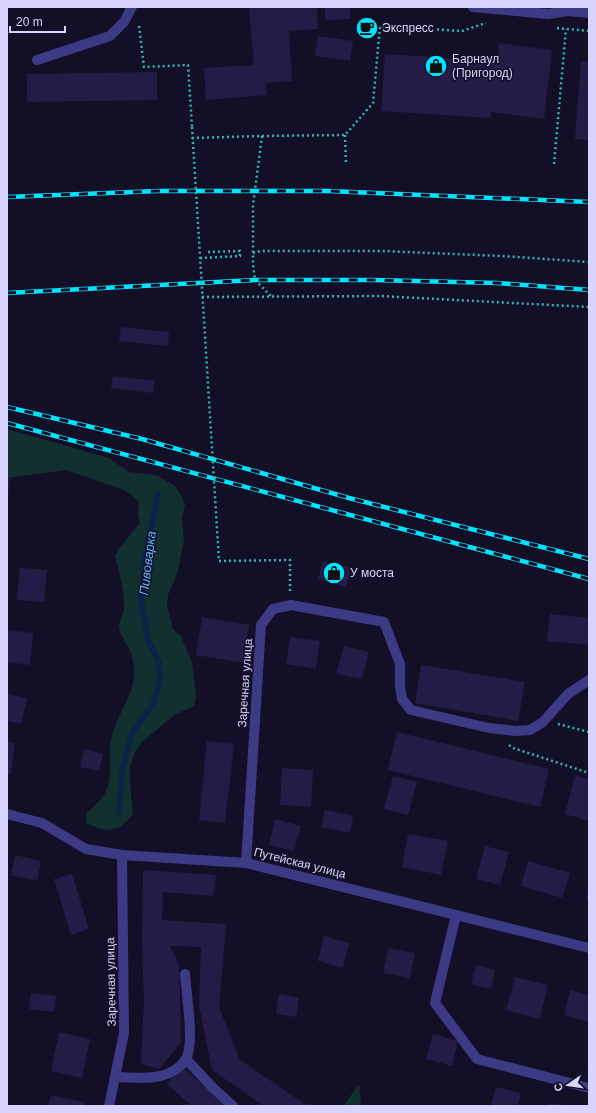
<svg xmlns="http://www.w3.org/2000/svg" width="596" height="1113" font-family="Helvetica,sans-serif">
  <style>
    .green { fill: #12302f }
    .lines { fill: none; stroke-linecap: round; stroke-linejoin: round }
    .stream { stroke: #0c2248; stroke-width: 5.5 }
    .building { fill: #241b47 }
    .path { stroke: #2fb8b0; stroke-width: 2.5; stroke-dasharray: 2 3; stroke-linecap: butt }
    .minor { stroke: #3d3a85; stroke-width: 10 }
    .rail-casing { stroke: #00e5ff; stroke-width: 4.5 }
    .rail { stroke: #130f26; stroke-width: 3; stroke-dasharray: 9; stroke-linecap: butt }
    .path-bridge { stroke: #2fb8b0; stroke-width: 2.5; stroke-dasharray: 2 3; stroke-linecap: butt }
    .labels { text-anchor: middle; stroke-width: 3; stroke-linejoin: round; paint-order: stroke }
    .poi-label { font-size: 12px; fill: #d9d4ff; stroke: #130f26; text-anchor: start }
    .street-label { font-size: 12px; fill: #d9d4ff; stroke: #130f26 }
    .water-label { font-size: 13px; font-style: italic; fill: #62b6ff; stroke: #130f26 }
  </style>
  <rect width="100%" height="100%" fill="#130f26"/>
  <g class="green">
    <path d="M7,429l102,29 20,14 27,3 19,11 6,9 4,10 -3,13 2,22 -2,11 -5,23 -9,21 -1,11 6,23 8,7 11,27 4,33 -2,10 -20,9 -33,28 -6,9 -5,14v16l3,32c-15,19 -26,19 -47,9l1,-10c5,-5 11,-10 15,-15 13,-17 5,-40 9,-59 5,-21 19,-39 23,-60 1,-10 -1,-24 -6,-33 -4,-6 -8,-11 -9,-19 0,-6 5,-13 5,-20 1,-15 -5,-36 -9,-51l5,-9 20,-24 -2,-9 1,-11 -6,-7 -9,-6 -58,-20 -59,8z"/>
    <path d="M359,1084l2,22h-34l17,-1z"/>
  </g>
  <g class="lines">
    <path class="stream" d="M119,812l3,-41 10,-38 21,-29 7,-22 -1,-20 -11,-22 -7,-41 4,-42 13,-63"/>
  </g>
  <g class="building">
    <path d="M249,7h68l1,22 -29,2 3,50 -26,2 1,12 -61,5 -2,-32 50,-3z"/>
    <path d="M325,7h25l1,12 -26,1z"/>
    <path d="M318,36l35,5 -3,20 -35,-5z"/>
    <path d="M499,43l53,7 -8,69 -53,-7v6l-110,-7 4,-57 112,7z"/>
    <path d="M581,61l8,1v78l-14,-1z"/>
    <path d="M157,72v28l-130,2v-28z"/>
    <path d="M121,327l48,5 -1,14 -49,-5z"/>
    <path d="M113,376l42,5 -2,12 -42,-5z"/>
    <path d="M7,478l3,1 -2,18h-1z"/>
    <path d="M323,561l28,7 -5,19 -28,-8z"/>
    <path d="M20,568l27,2 -3,32 -27,-2z"/>
    <path d="M550,614l39,4v27l-42,-4z"/>
    <path d="M202,617l47,8 -6,38 -47,-8z"/>
    <path d="M7,630l26,3 -3,32 -23,-3z"/>
    <path d="M290,637l30,4 -4,28 -30,-5z"/>
    <path d="M344,646l25,6 -7,27 -26,-5z"/>
    <path d="M421,665l104,17 -7,39 -103,-18z"/>
    <path d="M7,694l20,4 -6,26 -14,-3z"/>
    <path d="M397,732l152,37 -9,38 -152,-37z"/>
    <path d="M207,741l27,3 -9,79 -26,-3z"/>
    <path d="M7,742l8,1 -4,31h-4z"/>
    <path d="M84,749l19,5 -4,17 -19,-4z"/>
    <path d="M282,768l31,2 -2,37 -31,-2z"/>
    <path d="M575,775l14,4v42l-24,-7z"/>
    <path d="M393,776l24,6 -9,33 -24,-6z"/>
    <path d="M325,810l28,6 -3,17 -29,-6z"/>
    <path d="M275,819l26,7 -7,25 -25,-6z"/>
    <path d="M408,834l40,7 -7,34 -39,-8z"/>
    <path d="M485,846l24,6 -9,33 -24,-6z"/>
    <path d="M15,855l26,6 -4,20 -26,-6z"/>
    <path d="M528,861l42,12 -8,25 -41,-12z"/>
    <path d="M143,870l73,5 -3,21 -50,-4 -1,28 64,4 -7,83 21,53 68,46h-44l-52,-36 -13,-65 2,-58 -31,-1 9,19 2,77 -22,27 -18,-5 3,-64 -2,-59z"/>
    <path d="M72,874l17,55 -18,6 -17,-56z"/>
    <path d="M588,890h1v11l-3,-1z"/>
    <path d="M324,936l25,7 -6,25 -25,-7z"/>
    <path d="M388,948l27,5 -5,25 -27,-5z"/>
    <path d="M476,965l19,5 -4,19 -20,-5z"/>
    <path d="M515,977l33,8 -8,34 -34,-9z"/>
    <path d="M570,990l19,5v27l-25,-7z"/>
    <path d="M31,993l25,3 -2,16 -25,-3z"/>
    <path d="M279,994l20,4 -3,19 -20,-3z"/>
    <path d="M59,1032l31,7 -8,39 -31,-7z"/>
    <path d="M433,1034l25,7 -6,25 -26,-7z"/>
    <path d="M182,1067l44,39h-34l-25,-22z"/>
    <path d="M496,1087l25,6 -3,13h-27z"/>
    <path d="M51,1095l33,7 -1,4h-35z"/>
    <path d="M549,1103l14,2v1h-15z"/>
  </g>
  <g class="lines">
    <g class="path">
      <path d="M139,26l5,41 44,-2 4,62"/>
      <path d="M557,28l32,3"/>
      <path d="M345,135l1,29"/>
      <path d="M262,136l-9,69v60l2,15 16,16"/>
      <path d="M192,138l70,-2 83,-1 28,-32 7,-77 82,5 24,-8"/>
      <path d="M554,164l12,-135"/>
      <path d="M253,253l8,-2h120l121,5 87,6"/>
      <path d="M200,258l40,-2v-5l-32,1"/>
      <path d="M202,297l178,-1 209,11"/>
      <path d="M219,561l71,-1v31"/>
      <path d="M558,724l31,8"/>
      <path d="M509,745l4,3 76,25"/>
    </g>
    <g class="minor">
      <path d="M473,7l75,7 20,-3 21,2"/>
      <path d="M37,60l73,-24 14,-14 8,-15"/>
      <path d="M7,814l35,9 44,26 36,6 124,8 343,85"/>
      <path d="M246,863l15,-238 12,-16 18,-4 93,17 16,42v22l2,13 9,11 78,18 27,3 14,-1 13,-8 25,-28 21,-14"/>
      <path d="M456,915l-21,88 42,56 112,29"/>
      <path d="M186,1059l27,29 20,18"/>
      <path d="M115,1077c15,0 34,3 49,-2 8,-2 18,-9 22,-16 9,-16 0,-66 -1,-85"/>
      <path d="M109,1106l15,-73 -2,-178"/>
    </g>
    <g class="rail-casing">
      <g id="rail">
        <path d="M7,197l151,-6h170l261,11"/>
        <path d="M7,293l248,-13h119l123,3 92,7"/>
        <path d="M7,407l135,32 207,59 240,61"/>
        <path d="M7,423l582,156"/>
      </g>
    </g>
    <use href="#rail" class="rail"/>
    <path class="path-bridge" d="M192,127l27,434"/>
  </g>
  <defs>
    <g id="cafe-disc" transform="scale(1.15)"><circle r="9.5" fill="#00e5ff" stroke="#130f26"/><path d="M-5.5-4.5H6V0H3Q3 3.5 0 3.5H-2.5Q-5.5 3.5-5.5 0ZM3-3.2v2h1.7v-2ZM-6 4.5H4V6H-6Z" fill="#111"/></g>
    <g id="shop-disc" transform="scale(1.15)"><circle r="9.5" fill="#00e5ff" stroke="#130f26"/><path d="M-5-2.5h2.3a2.7 3.5 0 0 1 5.4 0H5L5.5 6h-11ZM-1.5-2.5h3a1.5 2.3 0 0 0-3 0Z" fill="#111"/></g>
  </defs>
  <g fill-rule="evenodd">
    <use href="#cafe-disc" x="367" y="28"/>
    <use href="#shop-disc" x="436" y="66"/>
    <use href="#shop-disc" x="334" y="573"/>
  </g>
  <g class="labels">
    <g class="poi-label">
      <text x="382" y="32">Экспресс</text>
      <text x="452" y="63">Барнаул<tspan x="452" dy="14">(Пригород)</tspan></text>
      <text x="350" y="577">У моста</text>
    </g>
    <g class="street-label">
      <text transform="translate(245 683) rotate(-86)" y="4">Заречная улица</text>
      <text transform="translate(300 863) rotate(14)" y="4">Путейская улица</text>
      <text transform="translate(111 982) rotate(-91)" y="4">Заречная улица</text>
    </g>
    <g class="water-label">
      <text transform="translate(147 563) rotate(-83)" y="5">Пивоварка</text>
    </g>
  </g>
  <rect width="596" height="1113" fill="none" stroke="#d9d4ff" stroke-width="16"/>
  <g transform="translate(568 1085) rotate(257)" stroke="#130f26" stroke-width="3" paint-order="stroke">
  <path d="M0-3L7 15L0 10L-7 15Z" fill="#d9d4ff"/>
  <text y="-6" font-size="11" font-weight="bold" text-anchor="middle" fill="#d9d4ff">С</text>
  </g>
  <path d="M10 26v6h55v-6" fill="none" stroke="#d9d4ff" stroke-width="2"/>
  <text x="16" y="26" font-size="12" fill="#d9d4ff" stroke="#130f26" stroke-width="3" paint-order="stroke">20 m</text>
</svg>
